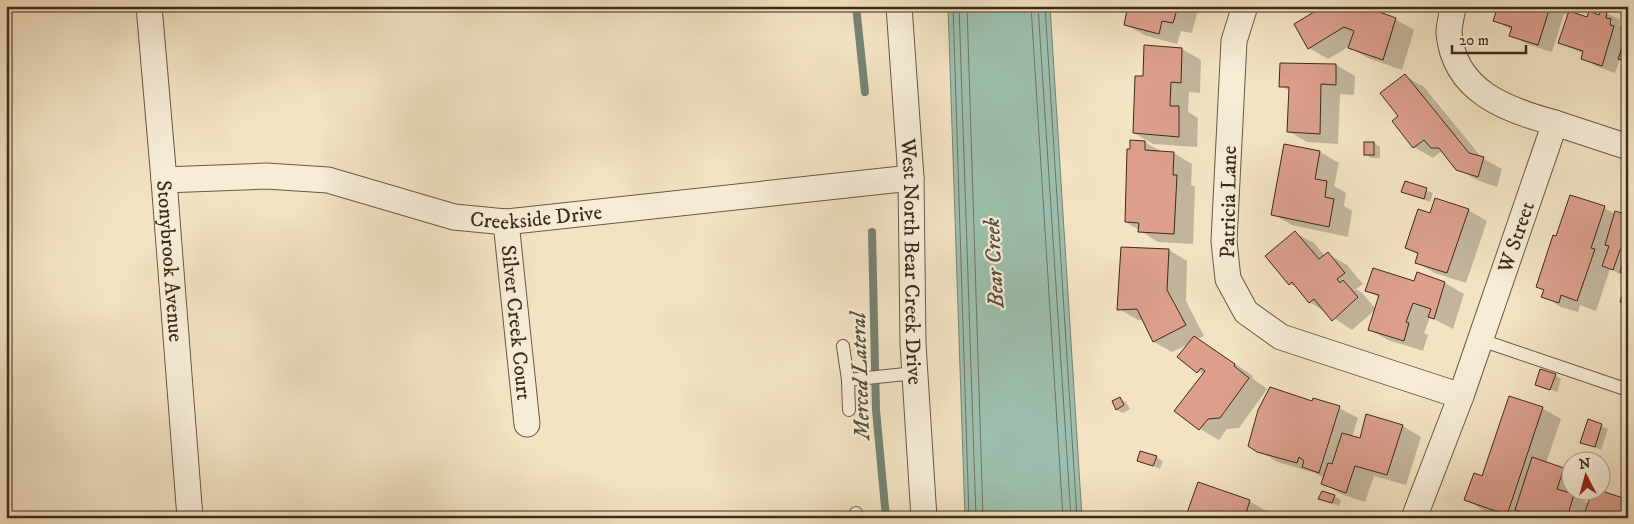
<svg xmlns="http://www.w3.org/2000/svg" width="1634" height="524" font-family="'IM FELL DW Pica',serif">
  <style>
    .water { fill: #9dbfae; stroke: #778372 }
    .shadow { fill: #0003; fill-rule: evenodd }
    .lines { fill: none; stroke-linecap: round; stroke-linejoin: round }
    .shore { stroke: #6e7462; stroke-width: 1 }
    .stream { stroke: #778372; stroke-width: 8 }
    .building { fill: #db9f8c; stroke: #3e2a17 }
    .lane-casing { stroke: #6b5842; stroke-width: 14 }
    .street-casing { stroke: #6b5842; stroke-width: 27 }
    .lane { stroke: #f7edd7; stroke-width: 12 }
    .street { stroke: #f7edd7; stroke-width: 25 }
    .labels { text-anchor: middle; stroke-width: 4.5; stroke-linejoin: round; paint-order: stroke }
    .street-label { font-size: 21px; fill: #3e2a17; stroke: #f7edd7 }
    .water-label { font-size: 22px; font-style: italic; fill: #564f3d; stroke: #f7edd7 }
  </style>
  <rect width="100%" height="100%" fill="#f3e3c2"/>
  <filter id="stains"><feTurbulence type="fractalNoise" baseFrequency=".004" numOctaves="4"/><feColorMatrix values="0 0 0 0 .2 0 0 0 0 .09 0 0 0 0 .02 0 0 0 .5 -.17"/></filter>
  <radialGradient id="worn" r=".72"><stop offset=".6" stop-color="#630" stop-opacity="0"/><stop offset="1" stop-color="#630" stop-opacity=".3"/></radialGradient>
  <path class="water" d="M948,6h102l32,512h-117z"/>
  <g class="shadow">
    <path d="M1126,6h73l-7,27 -11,-2 -4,13 -33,-9 -19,-11 3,-14z"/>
    <path d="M1499,6h78l-3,8 14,5 18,-6 14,7 -1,5 5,3 -1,5 5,2v28l-8,-4 -5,14 -19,-7 -13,-7 1,-5 -24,-11 9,-28 -5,-1 -12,38 -28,-9 -13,-8 1,-5 -17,-9zM1609,21h3l-3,10z"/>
    <path d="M1395,19l19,11 -12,40 -34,-12 -20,-11 -20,12 -19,-11 -14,-24z"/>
    <path d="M1182,49l19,11 -1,33 -11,-1 -1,20 10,6 -1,29 -44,-3 -19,-11 11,-56z"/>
    <path d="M1336,65l19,11 -1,19 -14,-1 -2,50 -31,-2 -19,-11 2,-40 -9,-5z"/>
    <path d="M1405,76l19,11 58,71 20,11 -5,18 -20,-7 -20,-11 -10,-13 -7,-4 -7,6 -19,-11 -14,-31z"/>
    <path d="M1145,142l17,10 12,1 18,11 -1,21 4,2 -2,57 -35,-2 -32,-20z"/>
    <path d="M1374,143l6,4v11h-9l-6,-4z"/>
    <path d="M1285,146l35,6 19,11 -5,23 12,7 -2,13 8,5 -4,26 -56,-12 -19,-11z"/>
    <path d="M1406,183l27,10 -3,9 -27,-11z"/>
    <path d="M1604,208l12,6 12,2v62l-18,-9 -14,42 -16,-6 -2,7 -17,-5 -18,-11 2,-5 -7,-4 19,-49z"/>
    <path d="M1468,210l19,11 -21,62 -31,-10 -19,-11 3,-7 -13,-7 25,-34z"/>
    <path d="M1295,233l19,10 11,13 3,-2 19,11 16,19 -7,5 6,4 14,16 -24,21 -42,-28 -11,-13 -9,-5z"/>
    <path d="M1169,250l18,11 -1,40 18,35 -6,3 55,37 -1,2 15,11 -28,39 -12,1 -8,11 -19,-11 4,-54 -6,-4 -9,-27 -17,8 -18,-10 -11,-22h-5l-19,-11z"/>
    <path d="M1417,274l28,9 19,11 -11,35 -23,-12 -6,16 4,2 -5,16 -35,-11 -19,-11 11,-31 -13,-7 47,-8z"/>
    <path d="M1555,375l6,4 -4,13 -20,-8z"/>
    <path d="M1120,399l6,3 4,7 -7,4 -6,-3 -4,-8z"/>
    <path d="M1313,403l26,5 19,10 -6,19 9,3 6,-24 36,10 18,11 -15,48 -32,-9 -9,26 -24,-8 -18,-11 1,-5 -9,-5 -37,-11 -28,-16z"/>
    <path d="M1542,408l19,11 -15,44 26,10 -1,21 18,10 5,-12 30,8 4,18h-42l-3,-2 -1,2h-76l-21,-7 -19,-11z"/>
    <path d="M1589,421l19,8 -7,21 -19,-8z"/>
    <path d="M1156,457l7,4 -3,8 -22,-9z"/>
    <path d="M1334,496l7,4 -2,6 -19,-7z"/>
    <path d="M1249,501l19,11 -2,6h-67l-10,-6z"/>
  </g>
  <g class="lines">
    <g class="shore">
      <path d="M953,6l16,512"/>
      <path d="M959,6l17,512"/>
      <path d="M967,6l16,512"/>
      <path d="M1031,6l32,512"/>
      <path d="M1038,6l33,512"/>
      <path d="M1045,6l32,512"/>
    </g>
    <g class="stream">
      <path d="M856,6l9,86"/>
      <path d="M872,232l4,178 10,108"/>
    </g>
  </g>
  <g class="building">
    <path d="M1124,6h54l-5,17 -11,-2 -3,13 -35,-9 3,-15 -3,-1z"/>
    <path d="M1324,6h39l33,12 -13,42 -35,-12 6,-17 -10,-4 -36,22 -14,-25z"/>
    <path d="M1498,6h63l-1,4 -10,-3 -12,38 -29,-9 3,-9 -19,-6z"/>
    <path d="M1601,9l6,3 -1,6 5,1 -1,6 4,1 -12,40 -21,-7 2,-8 -25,-8 11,-32 18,6 2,-6 10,4z"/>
    <path d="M1628,32v30l-10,-3z"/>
    <path d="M1144,45l38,3 -1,35 -10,-1 -1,24h9v31l-46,-4 2,-57h8z"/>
    <path d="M1280,63l56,1v21l-15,-1 -1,50 -33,-2 2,-45h-10z"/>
    <path d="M1405,74l64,79 15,4 -6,20 -22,-7 -17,-22h-8l-7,-8 -11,8 -21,-27 6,-5 -18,-23z"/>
    <path d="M1130,140l15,1v9l29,2 -1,23h4l-3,59 -36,-2 1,-9 -14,-1 2,-73h3z"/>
    <rect x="1364" y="142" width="10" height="13"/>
    <path d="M1284,144l36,7 -5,28 12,2 -2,16 9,2 -5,28 -58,-12z"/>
    <path d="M1405,181l22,7 -3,11 -23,-7z"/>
    <path d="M1570,195l35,11 -14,42 4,1 -18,52 -16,-6 -2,8 -18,-6 3,-7 -8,-3 17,-52 3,1z"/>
    <path d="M1435,198l34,11 -22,64 -32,-10 3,-10 -13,-5 13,-39 12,4z"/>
    <path d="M1615,211l13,4v60l-8,-3 7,-21 -5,-2 -2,1 -7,20 -11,-4 7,-20 -4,-1z"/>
    <path d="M1295,231l24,28 9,-7 17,21 -8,6 3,4 3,-3 15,17 -26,24 -18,-22 -5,4 -17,-21 -3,3 -24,-29z"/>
    <path d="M1121,247l48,2 -2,41 19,35 -33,17 -16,-33 -20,1z"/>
    <path d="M1373,268l41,13 3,-9 28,10 -11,37 -6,-2 3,-8 -18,-6 -7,19 3,1 -5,18 -36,-11 11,-35 -14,-4z"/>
    <path d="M1623,293l5,1v10l-8,-2z"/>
    <path d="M1194,336l41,28 -1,2 15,12 -29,40 -12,1 -9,11 -25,-19 31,-40 -4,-3 -4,5 -20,-16z"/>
    <path d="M1540,369l16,5 -6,16 -15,-5z"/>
    <path d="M1270,387l42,14 1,-3 27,8 -21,67 -17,-6 2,-6 -5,-4 -2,6 -40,-11 -9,-6 10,-36z"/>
    <path d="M1509,396l34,11 -36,108 -43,-15 10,-27 8,3z"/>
    <path d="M1120,397l4,8 -8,5 -4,-9z"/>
    <path d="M1366,414l37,11 -16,50 -32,-9 -9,27 -25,-9 7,-21 4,1 10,-31 18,5z"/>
    <path d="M1588,419l14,5 -7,23 -15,-4z"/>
    <path d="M1140,451l17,5 -4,10 -16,-5z"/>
    <path d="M1532,457l32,11 -7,21 17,5 -7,24h-28l-24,-8z"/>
    <path d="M1198,482l52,18 -5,17 2,1h-46l-14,-5z"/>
    <path d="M1322,491l13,4 -3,8 -14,-4z"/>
    <path d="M1602,491l21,7 2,-7 3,1v26l-45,-1 9,-25z"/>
  </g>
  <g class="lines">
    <g class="lane-casing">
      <g id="lane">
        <path d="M1481,340l147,50"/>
        <path d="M843,346l5,34"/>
        <path d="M849,410l-1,-30 67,-7"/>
        <path d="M856,513l1,5"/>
      </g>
    </g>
    <g class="street-casing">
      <g id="street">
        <path id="s1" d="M149,6l15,174 26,338"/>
        <path id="s2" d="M899,6l12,172 2,166 11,174"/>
        <path d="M1245,6l-11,35 -10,200 4,38 18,33 35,25 180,59"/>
        <path d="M1555,123l73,24"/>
        <path id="s3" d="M164,180l102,-4 62,4 126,37 52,5 405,-44"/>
        <path id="s4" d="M506,222l21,202"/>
        <path id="s5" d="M1414,518l47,-122 94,-273c-49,-13 -101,-32 -106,-90 0,-8 3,-18 4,-27"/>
      </g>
    </g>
    <use href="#lane" class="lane"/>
    <use href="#street" class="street"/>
  </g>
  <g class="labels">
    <g class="street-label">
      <text transform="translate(1228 202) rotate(-89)" y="7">Patricia Lane</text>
      <text dy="7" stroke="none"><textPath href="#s3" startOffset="378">Creekside Drive</textPath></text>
      <text dy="7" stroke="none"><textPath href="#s5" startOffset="299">W Street</textPath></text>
      <text dy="7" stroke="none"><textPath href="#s1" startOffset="256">Stonybrook Avenue</textPath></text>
      <text dy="7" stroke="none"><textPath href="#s2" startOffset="256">West North Bear Creek Drive</textPath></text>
      <text dy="7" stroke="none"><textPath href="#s4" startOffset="101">Silver Creek Court</textPath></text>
    </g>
    <g class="water-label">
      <text transform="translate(993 263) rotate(-93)" y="8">Bear Creek</text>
      <text transform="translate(859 376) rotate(-92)" y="8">Merced Lateral</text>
    </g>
  </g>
  <rect width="1634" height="524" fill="none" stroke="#f3e3c2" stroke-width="25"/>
  <rect x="8" y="8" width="1619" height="509" fill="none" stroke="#3e2a17" stroke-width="2.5"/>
  <rect x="12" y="12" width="1609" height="499" fill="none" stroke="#3e2a17"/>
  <g transform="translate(1586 476) rotate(354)"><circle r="24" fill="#f7edd7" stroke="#ad9f8a"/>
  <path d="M0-4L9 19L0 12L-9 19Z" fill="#8f2418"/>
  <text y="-8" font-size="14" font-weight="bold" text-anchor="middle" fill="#3e2a17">N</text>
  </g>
  <path d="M1452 45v8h74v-8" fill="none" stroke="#3e2a17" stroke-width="2.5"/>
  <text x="1459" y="45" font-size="15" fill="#3e2a17" stroke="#f7edd7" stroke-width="4" paint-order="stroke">20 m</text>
  <rect width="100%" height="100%" filter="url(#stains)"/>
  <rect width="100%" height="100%" fill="url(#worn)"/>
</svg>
